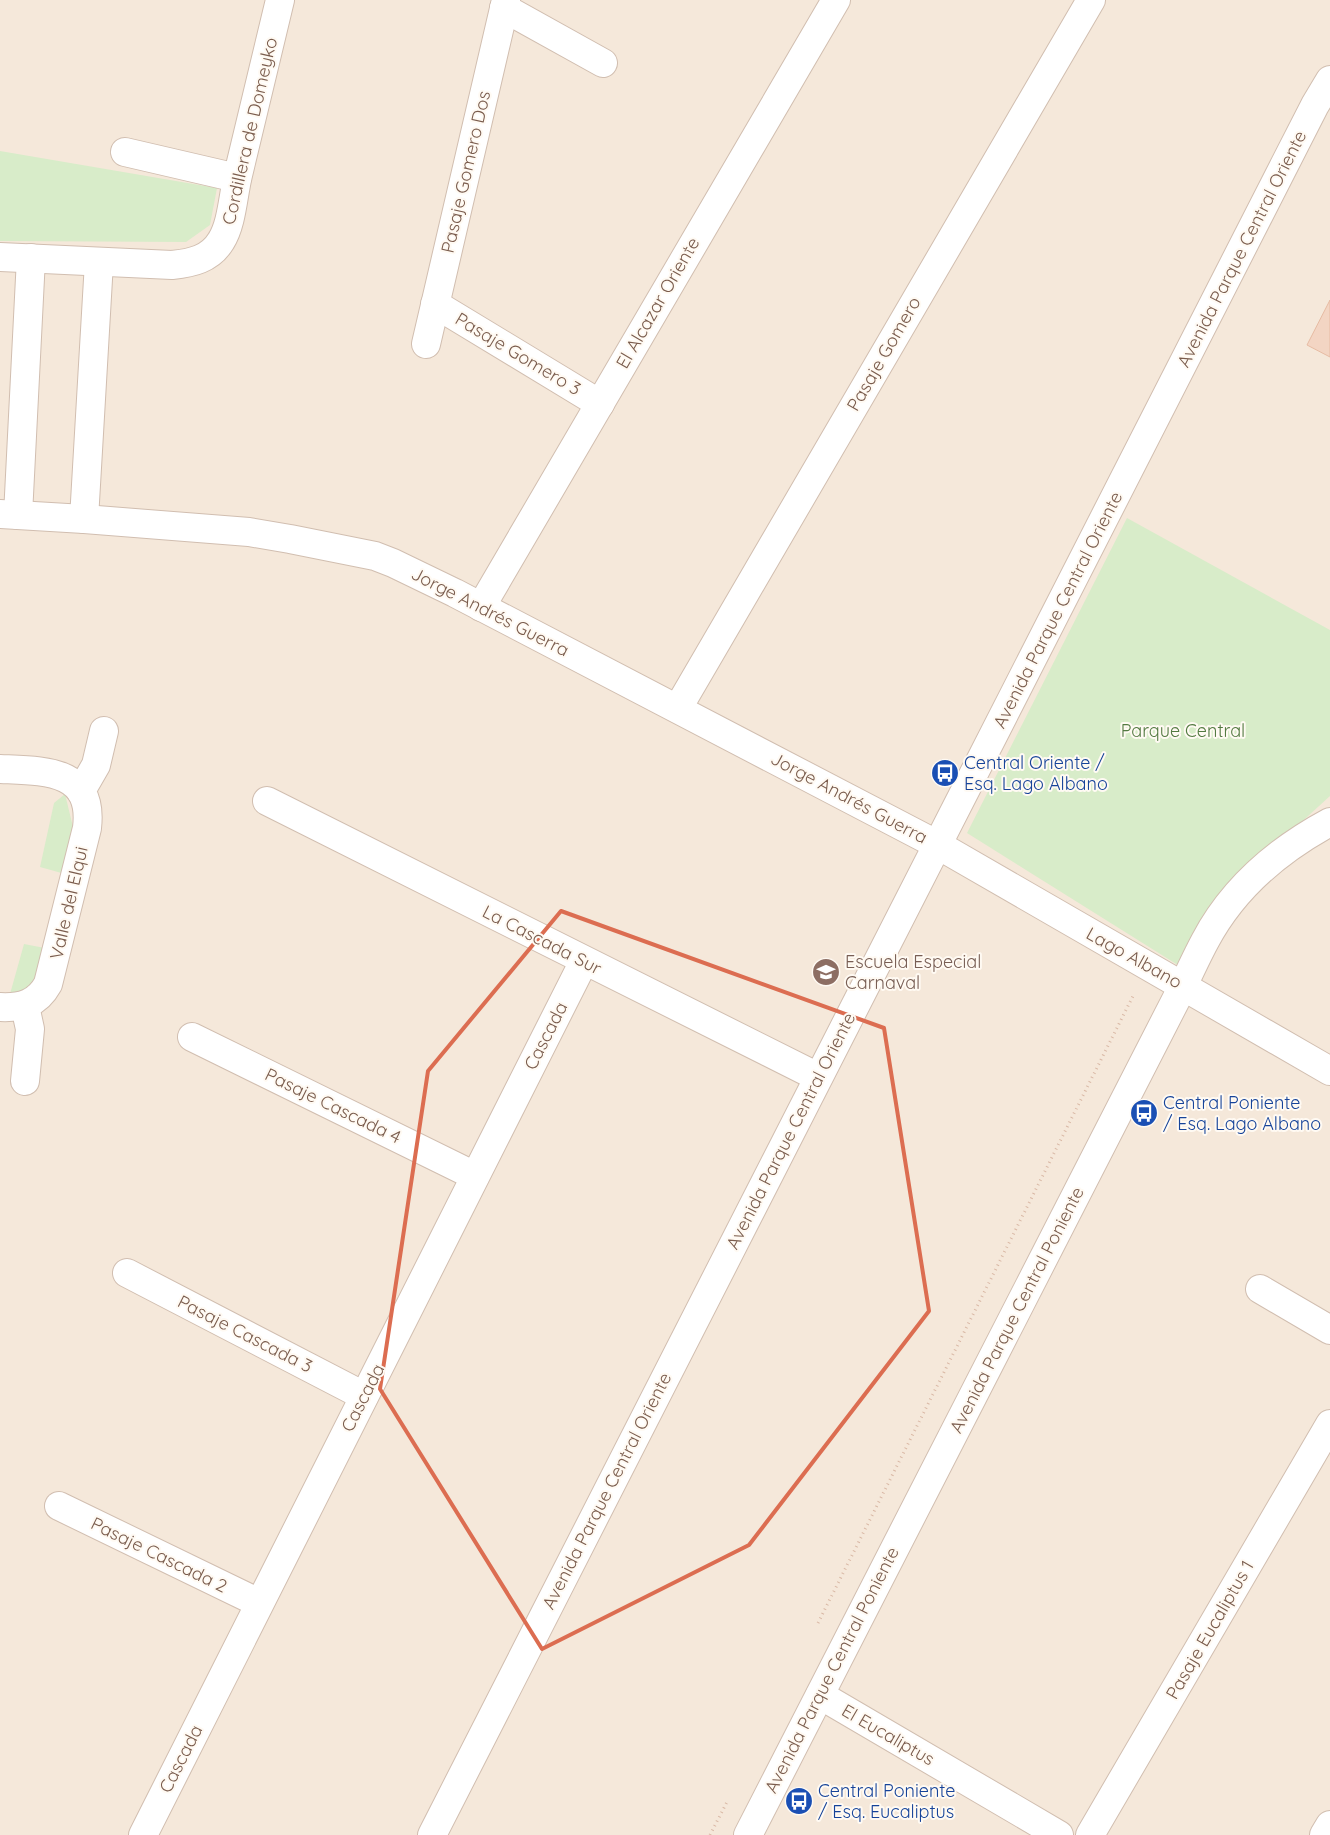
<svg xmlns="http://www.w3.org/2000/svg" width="1330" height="1835" font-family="Quicksand,sans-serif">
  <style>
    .residential { fill: #f5e8da }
    .green { fill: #d8ecc9 }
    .building { fill: #f3d5c3; stroke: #e6bba3 }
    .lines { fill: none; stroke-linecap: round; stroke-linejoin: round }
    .minor-casing { stroke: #d1beb0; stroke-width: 30 }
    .path { stroke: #d9b8a5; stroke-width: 3; stroke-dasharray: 1 4; stroke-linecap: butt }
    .minor { stroke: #fff; stroke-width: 28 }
    .marked { fill: none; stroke: #dc6d51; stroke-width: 4; stroke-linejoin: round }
    .labels { text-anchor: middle; stroke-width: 4; stroke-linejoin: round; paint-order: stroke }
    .street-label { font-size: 18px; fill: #7a5c4d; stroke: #fffaf3 }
    .park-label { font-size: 18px; fill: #537a41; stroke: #fffaf3 }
    .transit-label { font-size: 18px; fill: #164399; stroke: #fffaf3; text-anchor: start }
    .education-label { font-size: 18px; fill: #785e54; stroke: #fffaf3; text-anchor: start }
  </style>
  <rect width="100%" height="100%" fill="#fdf6ec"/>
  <rect class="residential" x="0" y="0" width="1330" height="1835"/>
  <g class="green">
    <path d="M0,151l217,37 -7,37 -24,17 -186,-1z"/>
    <path d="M1127,518l203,112v166l-104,95 -45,76 -214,-134z"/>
    <path d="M65,794l8,33 -8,47 -25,-7 14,-64z"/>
    <path d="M24,944l26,5 -21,44 -19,1z"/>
  </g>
  <path class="building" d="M1330,300v57l-23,-12z"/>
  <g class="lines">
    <g class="minor-casing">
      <g id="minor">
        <path d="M504,8l99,55"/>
        <path d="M125,152l112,26"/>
        <path d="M0,257l172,8c20,-2 38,-6 49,-24 11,-17 12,-46 17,-66 14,-59 28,-117 42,-175"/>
        <path d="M435,304l165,100"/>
        <path d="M426,344l80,-344"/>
        <path d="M0,514l84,5 165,13 41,7 85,17 18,7 62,30 483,252 392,226"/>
        <path d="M18,515l13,-257"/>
        <path d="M84,519l15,-257"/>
        <path d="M481,607l355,-607"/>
        <path d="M678,708l413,-708"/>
        <path d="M0,769c44,2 94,0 87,59l-39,156c-11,20 -27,24 -48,23"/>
        <path d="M81,791l15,-26 8,-34"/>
        <path d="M267,801l551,276"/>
        <path d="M192,1037l283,139"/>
        <path d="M25,1081l5,-52 -5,-23"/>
        <path d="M127,1273l237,123"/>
        <path d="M1260,1289l70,41"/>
        <path d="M59,1506l200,97"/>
        <path d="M820,1695l239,140"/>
        <path d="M143,1835l441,-874"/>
        <path d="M432,1835l883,-1730 15,-25"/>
        <path d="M748,1835l435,-849c7,-15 14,-30 22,-45 28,-53 73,-91 125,-119"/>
        <path d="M1090,1835l240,-411"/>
        <path d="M1324,1835l6,-10"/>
      </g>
    </g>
    <g class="path">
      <path d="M818,1623l316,-629"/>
      <path d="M710,1835l18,-35"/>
    </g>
    <use href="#minor" class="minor"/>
  </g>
  <path class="marked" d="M561,911l323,117 45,283 -180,234 -207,104 -162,-260 48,-318z"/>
  <defs>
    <g id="bus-disc" transform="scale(1.4375)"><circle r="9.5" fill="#1a4fb4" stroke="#fffaf3"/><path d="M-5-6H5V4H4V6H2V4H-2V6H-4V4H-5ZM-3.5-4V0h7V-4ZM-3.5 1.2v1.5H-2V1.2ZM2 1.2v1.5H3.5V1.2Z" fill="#fff"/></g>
    <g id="school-disc" transform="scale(1.4375)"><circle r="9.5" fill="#8d6e63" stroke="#fffaf3"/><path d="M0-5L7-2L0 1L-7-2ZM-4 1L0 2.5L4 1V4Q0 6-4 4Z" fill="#fff"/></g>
  </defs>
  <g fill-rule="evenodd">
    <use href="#bus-disc" x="945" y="773"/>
    <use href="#school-disc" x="826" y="972"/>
    <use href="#bus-disc" x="1144" y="1113"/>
    <use href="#bus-disc" x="799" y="1801"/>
  </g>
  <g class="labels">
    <g class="street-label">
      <text transform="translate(250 131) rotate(-77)" y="6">Cordillera de Domeyko</text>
      <text transform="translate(466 172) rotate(-77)" y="6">Pasaje Gomero Dos</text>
      <text transform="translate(1242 249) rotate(-63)" y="6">Avenida Parque Central Oriente</text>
      <text transform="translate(658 303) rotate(-60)" y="6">El Alcazar Oriente</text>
      <text transform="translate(518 354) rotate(31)" y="6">Pasaje Gomero 3</text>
      <text transform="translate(884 354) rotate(-60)" y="6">Pasaje Gomero</text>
      <text transform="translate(1058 610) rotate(-63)" y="6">Avenida Parque Central Oriente</text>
      <text transform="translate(490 612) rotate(27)" y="6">Jorge Andrés Guerra</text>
      <text transform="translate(849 798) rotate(28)" y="6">Jorge Andrés Guerra</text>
      <text transform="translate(69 903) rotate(-77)" y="6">Valle del Elqui</text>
      <text transform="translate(542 940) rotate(27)" y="6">La Cascada Sur</text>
      <text transform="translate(1134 958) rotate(29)" y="6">Lago Albano</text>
      <text transform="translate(546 1036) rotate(-63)" y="6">Cascada</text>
      <text transform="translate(333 1106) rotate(26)" y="6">Pasaje Cascada 4</text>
      <text transform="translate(791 1131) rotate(-63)" y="6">Avenida Parque Central Oriente</text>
      <text transform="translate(1017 1310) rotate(-63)" y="6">Avenida Parque Central Poniente</text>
      <text transform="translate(245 1334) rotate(27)" y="6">Pasaje Cascada 3</text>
      <text transform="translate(363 1398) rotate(-63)" y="6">Cascada</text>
      <text transform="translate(607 1491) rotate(-63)" y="6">Avenida Parque Central Oriente</text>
      <text transform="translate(159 1555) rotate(26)" y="6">Pasaje Cascada 2</text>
      <text transform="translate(1210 1630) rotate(-60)" y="6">Pasaje Eucaliptus 1</text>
      <text transform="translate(832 1670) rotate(-63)" y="6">Avenida Parque Central Poniente</text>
      <text transform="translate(888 1735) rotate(30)" y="6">El Eucaliptus</text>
      <text transform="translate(181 1759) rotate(-63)" y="6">Cascada</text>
    </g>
    <g class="park-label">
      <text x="1183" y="737">Parque Central</text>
    </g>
    <g class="transit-label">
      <text x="964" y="769">Central Oriente /<tspan x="964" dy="21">Esq. Lago Albano</tspan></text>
      <text x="1163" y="1109">Central Poniente<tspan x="1163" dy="21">/ Esq. Lago Albano</tspan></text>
      <text x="818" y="1797">Central Poniente<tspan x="818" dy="21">/ Esq. Eucaliptus</tspan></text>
    </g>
    <g class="education-label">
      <text x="845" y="968">Escuela Especial<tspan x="845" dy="21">Carnaval</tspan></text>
    </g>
  </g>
</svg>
